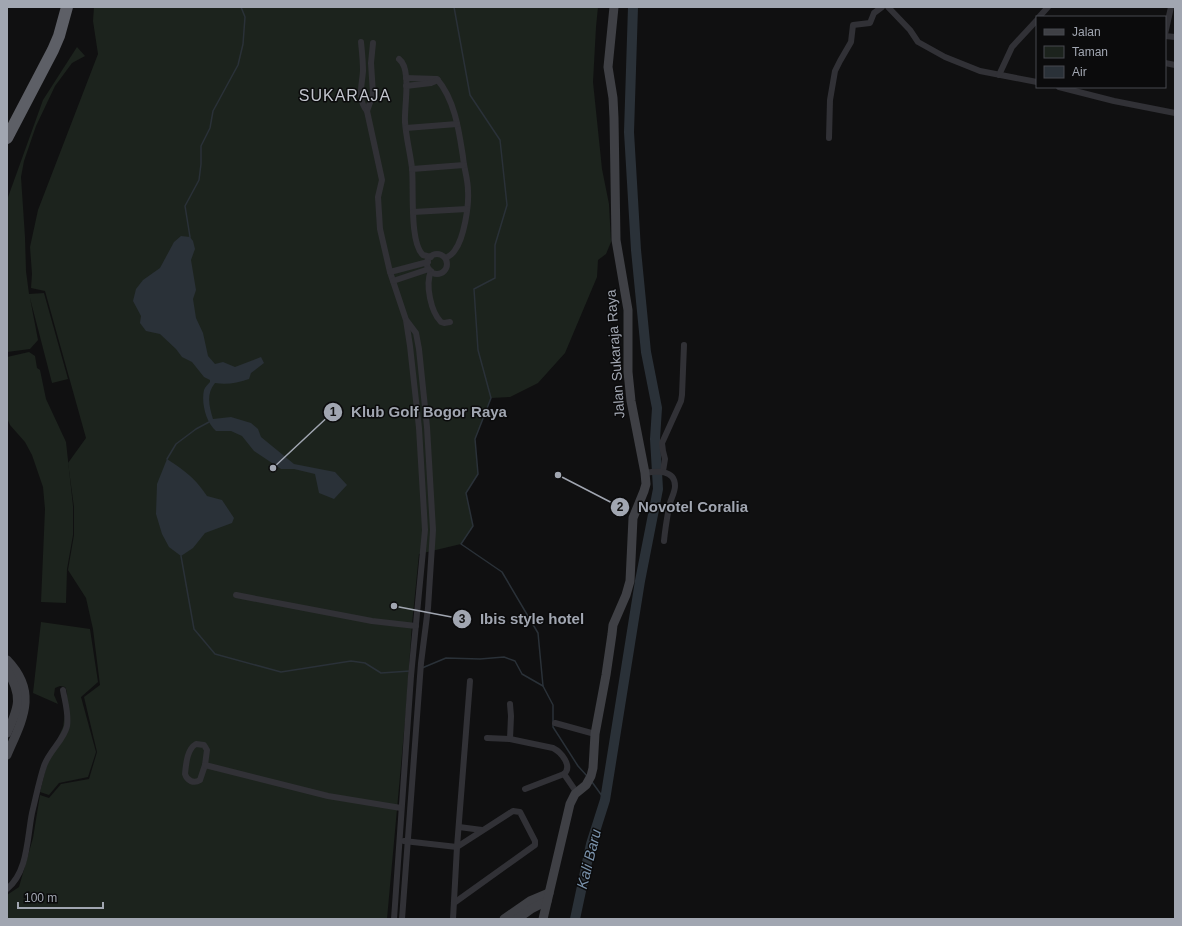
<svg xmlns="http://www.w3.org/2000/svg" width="1182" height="926" font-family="Helvetica,sans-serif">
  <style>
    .green { fill: #1c231d }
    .water { fill: #2a3138 }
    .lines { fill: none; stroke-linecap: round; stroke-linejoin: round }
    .stream { stroke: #2a3138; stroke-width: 1.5 }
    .river { stroke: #2a3138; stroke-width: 10 }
    .street { stroke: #313136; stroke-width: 6 }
    .secondary { stroke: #3f4045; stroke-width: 9 }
    .highway { stroke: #5d5f66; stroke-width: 12 }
    .labels { text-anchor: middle; stroke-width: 3; stroke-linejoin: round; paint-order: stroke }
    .street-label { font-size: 14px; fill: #a1a6b1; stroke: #0b0b0c }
    .water-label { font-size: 15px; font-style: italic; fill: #7a92ab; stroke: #0b0b0c }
    .quarter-label { font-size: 16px; letter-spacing: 1px; fill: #c2c5cd; stroke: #0b0b0c }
    .leader { fill: none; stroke: #a1a6b1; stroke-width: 1.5 }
    .callout-dot { fill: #a1a6b1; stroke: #0b0b0c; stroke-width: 1.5 }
    .mark-label { font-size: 12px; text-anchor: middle; font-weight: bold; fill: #111 }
    .callout-label { font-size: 15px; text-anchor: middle; font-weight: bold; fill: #a1a6b1; stroke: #0b0b0c; stroke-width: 3; stroke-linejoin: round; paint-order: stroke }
  </style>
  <rect width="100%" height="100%" fill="#101011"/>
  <g class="green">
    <path d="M94,7h504l-2,20 -3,55 9,87 7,35 2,38 -5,12 -8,6 -1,17 -32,76 -27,30 -28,14 -19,1 -16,41 3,35 -12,19 7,33 -12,18 -42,10 -7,70 -6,86 -19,209h-380v-24l12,-8 14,-49 7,-43 9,3 12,-14 28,-5 8,-27 -13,-55 16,-12 -7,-56 -7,-31 -18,-28 6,-35v-28l-6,-44 18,-25 -41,-147 -14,-3 1,-14 -2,-27 8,-37 60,-156 -5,-33z"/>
    <path d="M77,47l8,9 -13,7 -17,23 -19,40 -12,35 -3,16 4,60 1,34 3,23 15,-1 24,86 -16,4 -22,-85 8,42 -8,9 -23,3v-152l36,-100z"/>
    <path d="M29,352l6,4 2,12 3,2 6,29 20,43 7,64v29l-6,34 -1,34 -25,-1 4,-93 -2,-22 -11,-32 -7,-13 -15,-17 -3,-7v-61z"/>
    <path d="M41,622l49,7 8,53 -17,15 15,55 -8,25 -29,6 -10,12 -9,-3 8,-32 15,-33 2,-14 -1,-12c4,-5 4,-8 1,-14l-5,-1 -5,2 -1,7 4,9 -25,-11z"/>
  </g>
  <g class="water">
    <path d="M181,236l9,1 3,4 2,8 -4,11 5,30 -3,9 3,19 7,15 5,23 7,8 8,-2 12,5 26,-10 3,6 -13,10 -2,6c-12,4 -22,6 -34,4 -9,11 -6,23 -2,36l18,-2 20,6 7,6 3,8 33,27 41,8 12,13 -13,14 -15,-6 -4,-19 -21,-5h-13l-27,-18 -12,-15 -11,-5h-15c-10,-9 -15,-28 -12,-41 1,-3 4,-6 6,-8v-2l-6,-3 -12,-15 -10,-5 -6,-8 -16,-15 -14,-3 -6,-8 1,-7 -8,-15 3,-12 7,-9 17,-12 14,-26z"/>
    <path d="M167,459c18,12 28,19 40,37l15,4 12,18 -2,5 -27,10 -12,15 -12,8 -12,-9 -7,-13 -6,-20 1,-30z"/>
  </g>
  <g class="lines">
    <g class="stream">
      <path d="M454,7l16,88 30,45 7,65 -12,40v33l-21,11 4,61 13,48 -16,41 3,35 -12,19 7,33 -12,18 41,28 36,61 5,53"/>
      <path d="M190,237l-5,-31 14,-26 2,-16v-18l9,-18 3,-17 25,-46 5,-21 2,-27 -4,-10"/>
      <path d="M167,459l9,-15 20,-15 13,-7"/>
      <path d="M181,556l13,73 21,25 66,18 70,-11 14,2 16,10 29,-2"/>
      <path d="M422,668l24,-10 34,1 24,-2 11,4 7,13 21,12 10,19v22l25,39 9,10"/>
      <path d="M592,782l13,18"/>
    </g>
    <path class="river" d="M575,919l16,-75 14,-44 35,-219 18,-92 -3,-50 2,-31 -11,-56 -10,-102 -7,-118 4,-125"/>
    <g class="street">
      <path d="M888,7l22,23 8,12 27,15 35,14 57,11"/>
      <path d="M1039,17l9,-10"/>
      <path d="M1165,34l6,-27"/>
      <path d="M1165,36l10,1"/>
      <path d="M361,42c1,10 2,19 2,29 -1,15 -6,28 4,40"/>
      <path d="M373,43l-2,20 2,31 -6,17 15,69 -4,17 2,32 10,43 16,48 4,26 9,82 6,102 -14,146 -17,243"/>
      <path d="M399,59c13,10 5,47 6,63 1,15 5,30 7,46 2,19 -3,74 11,87l8,2"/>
      <path d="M1165,63l10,2"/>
      <path d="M999,75l13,-28 25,-27"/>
      <path d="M406,78l31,1c18,21 22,52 26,78 1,12 5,22 5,34 1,15 -4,47 -13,59 -2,4 -6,6 -9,8"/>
      <path d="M406,86l25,-3 7,-3"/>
      <path d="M1059,87l55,14 61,12"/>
      <path d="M406,128l51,-4"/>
      <path d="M829,138l1,-38 5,-29 5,-10 11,-19 2,-17 17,-2 4,-10 8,-6"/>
      <path d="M412,169l52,-4"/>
      <path d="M413,212l54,-3"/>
      <circle cx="437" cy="264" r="10"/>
      <path d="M431,271c-6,14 0,41 10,51l3,1 6,-1"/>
      <path d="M390,272l38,-10"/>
      <path d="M393,281l36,-12"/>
      <path d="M663,471l2,-12 -2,-8 -1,-8 19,-42 1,-6 2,-50"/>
      <path d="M645,473c11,-2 30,-4 30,13 0,7 -5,14 -6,21 -2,11 -4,23 -5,34"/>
      <path d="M236,595l136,26 44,5"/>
      <path d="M510,704l1,12 -1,23"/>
      <path d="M555,723l40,11"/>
      <path d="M487,738l23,1 43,9c8,4 20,18 11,26l-39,15"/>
      <path d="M196,744l8,1 3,5 -2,15 -5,15c-6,4 -13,1 -15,-6 1,-10 2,-25 11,-30z"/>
      <path d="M205,765l123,31 73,12"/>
      <path d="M564,774l13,19"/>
      <path d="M459,827l23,3"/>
      <path d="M404,841l53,6 56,-36 7,1 15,29v4l-81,58"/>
      <path d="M7,889c21,-17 20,-51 25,-76 4,-16 7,-32 12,-47 5,-15 20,-26 23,-40 2,-12 -2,-24 -4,-36"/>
      <path d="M402,919l19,-256 7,-55 5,-78 -6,-103 -8,-78 -3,-16 -9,-12"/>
      <path d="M453,919l4,-72 13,-166"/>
    </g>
    <g class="secondary">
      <path d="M7,660c32,33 15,60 0,95"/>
      <path d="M7,670c16,26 12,37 0,63"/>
      <path d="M504,919l26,-18 19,-8"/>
      <path d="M517,919l14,-10 16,-8"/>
      <path d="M543,919l27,-115 5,-10 11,-9 5,-9 2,-8 2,-34 11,-59 6,-41 1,-9 13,-30 4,-14 3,-63 11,-27 2,-7 -1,-11 -14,-72 -3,-29v-62l-12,-70 -2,-122 -1,-20 -5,-31 6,-60"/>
    </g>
    <path class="highway" d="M7,138l46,-88 6,-14 8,-29"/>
  </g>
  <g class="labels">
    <g class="street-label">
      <text transform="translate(615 354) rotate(-94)" y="5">Jalan Sukaraja Raya</text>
    </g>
    <g class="water-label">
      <text transform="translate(589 859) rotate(-76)" y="5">Kali Baru</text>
    </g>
    <g class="quarter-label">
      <text x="345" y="101">SUKARAJA</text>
    </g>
  </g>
  <path class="leader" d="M273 468L333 412M558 475L620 507M394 606L462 619"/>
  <g class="callout-dot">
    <circle cx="273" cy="468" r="4"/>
    <circle cx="558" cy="475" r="4"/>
    <circle cx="394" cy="606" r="4"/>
    <circle cx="333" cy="412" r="10"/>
    <circle cx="620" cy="507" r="10"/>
    <circle cx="462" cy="619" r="10"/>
  </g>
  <g class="mark-label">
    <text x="333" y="416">1</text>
    <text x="620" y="511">2</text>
    <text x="462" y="623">3</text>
  </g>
  <g class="callout-label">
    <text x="429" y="417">Klub Golf Bogor Raya</text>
    <text x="693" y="512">Novotel Coralia</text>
    <text x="532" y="624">Ibis style hotel</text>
  </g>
  <rect width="1182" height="926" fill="none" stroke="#a1a6b1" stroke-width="16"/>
  <rect x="1036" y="16" width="130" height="72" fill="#0b0b0c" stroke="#47494e"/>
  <rect x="1044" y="29" width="20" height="6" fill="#3f4045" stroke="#47494e"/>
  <text x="1072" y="36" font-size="12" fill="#a1a6b1">Jalan</text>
  <rect x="1044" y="46" width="20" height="12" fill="#1c231d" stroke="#47494e"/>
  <text x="1072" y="56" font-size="12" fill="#a1a6b1">Taman</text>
  <rect x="1044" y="66" width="20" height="12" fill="#2a3138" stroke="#47494e"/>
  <text x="1072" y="76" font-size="12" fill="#a1a6b1">Air</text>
  <path d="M18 902v6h85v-6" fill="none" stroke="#a1a6b1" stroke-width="2"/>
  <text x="24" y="902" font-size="12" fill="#a1a6b1" stroke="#0b0b0c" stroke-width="3" paint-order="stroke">100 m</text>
</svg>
